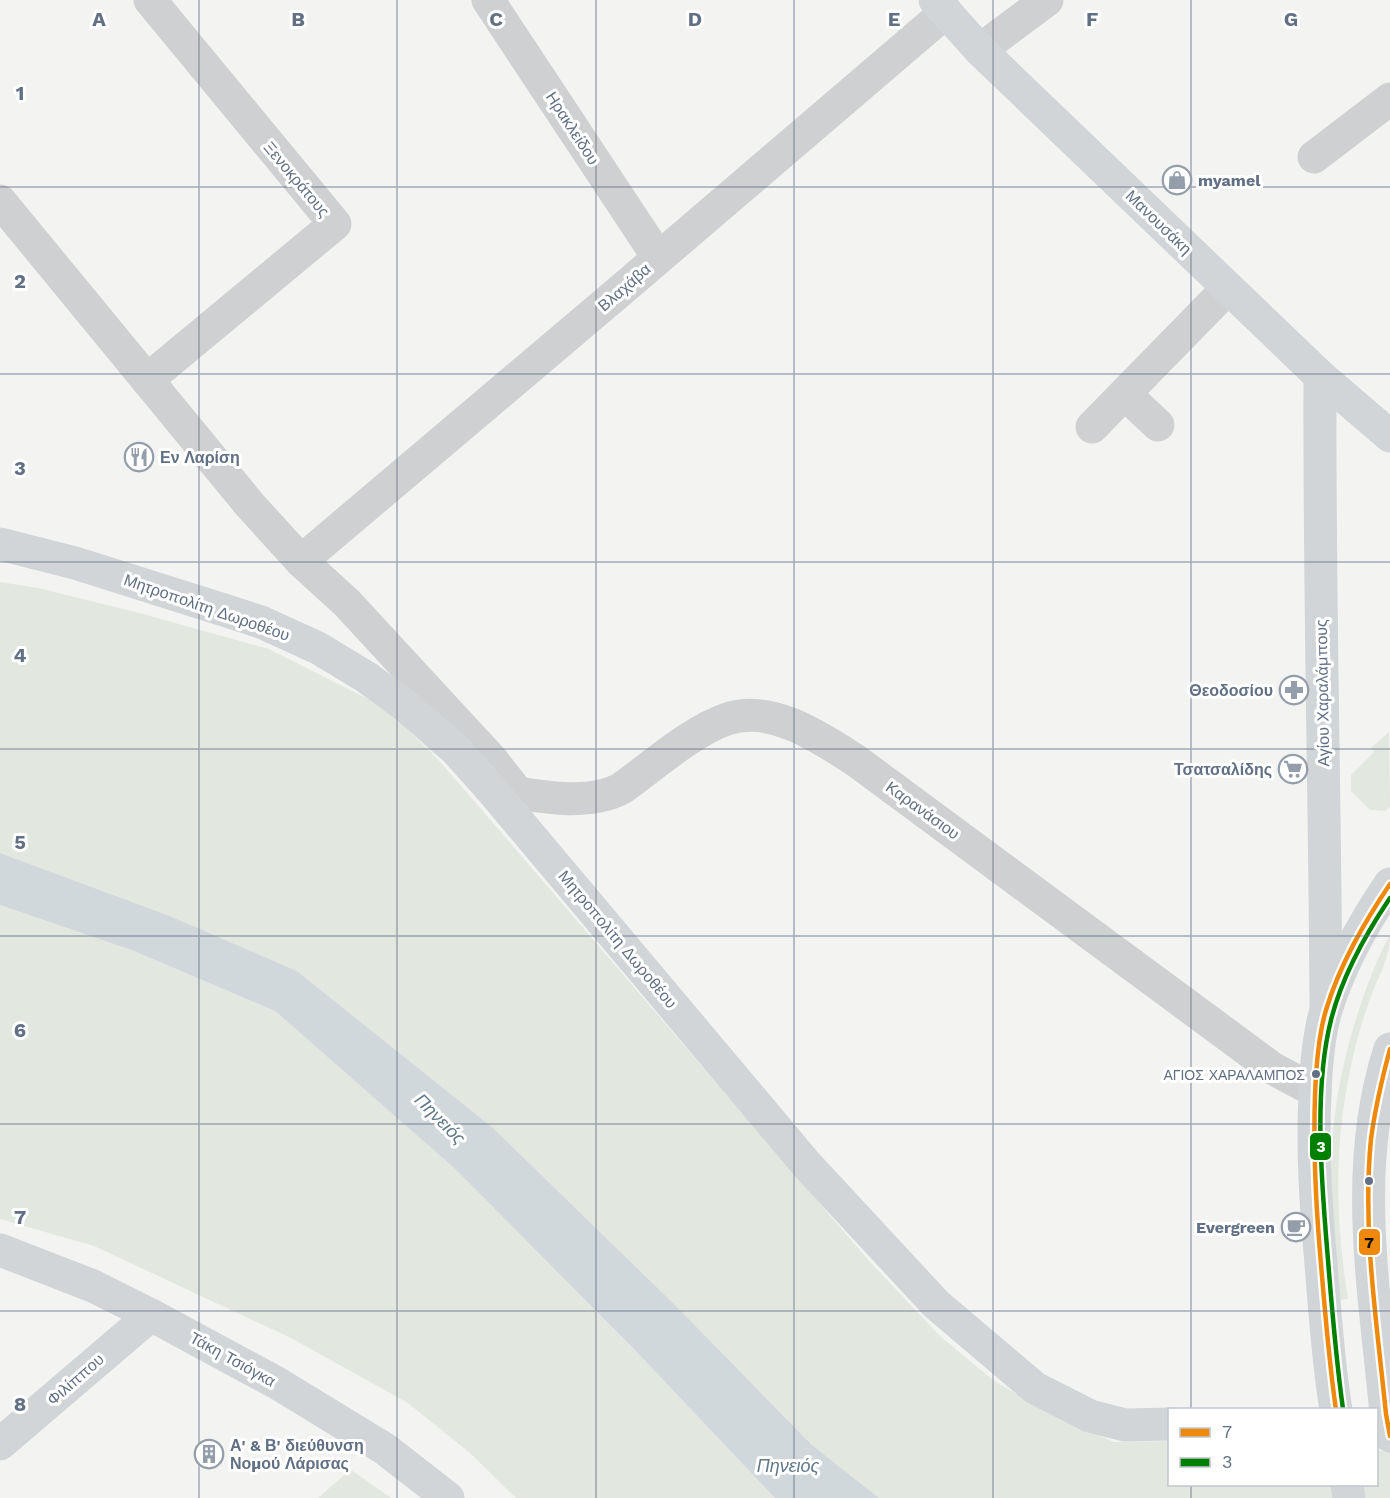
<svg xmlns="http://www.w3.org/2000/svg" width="1390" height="1498" font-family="'Work Sans',sans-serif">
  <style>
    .green { fill: #e2e7df }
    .water { fill: #d1d8db }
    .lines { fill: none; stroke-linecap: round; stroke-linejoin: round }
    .street { stroke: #cfd0d1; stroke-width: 33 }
    .secondary { stroke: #d2d5d8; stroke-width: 33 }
    .primary { stroke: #d2d5d8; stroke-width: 33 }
    .bus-1-casing { stroke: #fff; stroke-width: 9 }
    .bus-2-casing { stroke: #fff; stroke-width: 9 }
    .bus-1 { stroke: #ef890d; stroke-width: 4.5 }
    .bus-2 { stroke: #008000; stroke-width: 4.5 }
    .grid { fill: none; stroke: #617084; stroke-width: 1.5; stroke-opacity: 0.55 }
    .bus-dot { fill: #617084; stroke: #fff; stroke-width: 2 }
    .labels { text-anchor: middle; stroke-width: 6; stroke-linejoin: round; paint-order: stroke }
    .bus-label { font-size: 14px; fill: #617084; stroke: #fff; text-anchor: end }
    .street-label { font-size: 16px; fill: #617084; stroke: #fff }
    .poi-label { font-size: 16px; font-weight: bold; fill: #617084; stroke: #fff; text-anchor: start }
    .water-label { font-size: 18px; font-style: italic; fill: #617989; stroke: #fff }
    .grid-label { font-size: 20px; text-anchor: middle; font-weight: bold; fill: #617084; stroke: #fff; stroke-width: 6; stroke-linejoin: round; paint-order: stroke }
    .line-badge { stroke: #fff; stroke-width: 2 }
    .badge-label { font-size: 16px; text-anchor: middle; font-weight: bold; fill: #fff }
    .pale-badge-label { font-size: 16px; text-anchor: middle; font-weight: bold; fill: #111 }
  </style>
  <rect width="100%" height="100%" fill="#f3f4f1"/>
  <g class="green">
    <path d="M0,582l38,6 105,26 126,35 97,49 32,23 36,34 41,47 395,460 70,74 53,44 55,33 66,29 55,-1 1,43h206l1,-34 13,2v46h-511l-67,-53 -135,-138 -184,-179 -196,-157 -127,-55 -170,-63z"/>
    <path d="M1389,732l1,75 -5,4 -15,-1 -19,-19v-16l23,-23 -3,-4z"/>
    <path d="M0,905l134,46 141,60 178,156 179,180 143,151h-259l-46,-45 -62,-50 -117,-65 -197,-92 -94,-27z"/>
    <path d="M1390,935c0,23 -11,40 -19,61 -6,17 -12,35 -16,52 -21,87 -21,163 -7,251l-8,1c-15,-100 -14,-187 17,-284 9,-28 19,-56 33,-81z"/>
    <path d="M350,1470h1l40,28h-73z"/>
  </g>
  <path class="water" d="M0,853l170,63 127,55 196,157 184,179 135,138 67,53h-104l-143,-151 -179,-180 -178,-156 -141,-60 -134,-46z"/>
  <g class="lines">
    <g class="street">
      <path d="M488,0l170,257"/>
      <path d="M980,50l67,-50"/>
      <path d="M1314,157l76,-58"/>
      <path d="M0,201l250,304 51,56 46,42 145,157 25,32"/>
      <path d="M147,380l188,-156 -185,-224"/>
      <path d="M1125,394l33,31"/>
      <path d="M1092,427l136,-139"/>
      <path d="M301,561l319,-270 326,-279"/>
      <path d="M490,788c40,7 97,20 132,0 31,-22 70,-57 105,-69 44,-15 92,18 128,41l417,308 43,23"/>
    </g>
    <g class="secondary">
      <path d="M935,0l45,50 340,326 70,60"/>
      <path d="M1320,376c-1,211 5,421 6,632"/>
      <path d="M0,544l75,19 152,48 34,11 57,26 48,29 42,31 48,42 34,38 317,377 129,139 99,84 55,28 35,9 45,-1"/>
      <path d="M0,1250l93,36 58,29 126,68 108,66 63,49"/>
      <path d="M0,1444l151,-129"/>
    </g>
    <g class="primary">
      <path d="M1390,1049c-39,119 -15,244 -4,365l4,22"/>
      <path d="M1336,1410c-8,-49 -11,-97 -15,-146 -5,-56 -9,-112 -6,-169 1,-28 3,-58 11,-85 14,-45 38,-88 64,-126"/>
      <path d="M1347,1484l2,14"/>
    </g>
    <g class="bus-1-casing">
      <g id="bus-1">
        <path d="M1390,1049c-8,30 -15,59 -19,90 -9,91 6,184 15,275l4,22"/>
        <path d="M1336,1410c-7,-49 -11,-97 -15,-146 -5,-56 -8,-112 -6,-168 1,-29 3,-59 11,-86 14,-46 38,-87 64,-126"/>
      </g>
    </g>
    <g class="bus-2-casing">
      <path id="bus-2" d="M1343,1409c-7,-50 -11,-99 -15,-149 -6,-73 -15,-169 3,-240 11,-44 34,-85 59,-122"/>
    </g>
    <use href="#bus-1" class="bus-1"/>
    <use href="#bus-2" class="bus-2"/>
  </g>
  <path class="grid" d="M199,0v1498M397,0v1498M596,0v1498M794,0v1498M993,0v1498M1191,0v1410M0,187h1390M0,374h1390M0,562h1390M0,749h1390M0,936h1390M0,1124h1390M0,1311h1390M1191,1484v14"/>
  <defs>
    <g id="shop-ring" transform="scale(1.5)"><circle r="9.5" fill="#fff" stroke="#949eaa" stroke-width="1.5"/><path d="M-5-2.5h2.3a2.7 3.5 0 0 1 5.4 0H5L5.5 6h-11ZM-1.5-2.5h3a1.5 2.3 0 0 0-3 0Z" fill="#949eaa"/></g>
    <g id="restaurant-ring" transform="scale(1.5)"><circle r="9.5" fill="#fff" stroke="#949eaa" stroke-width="1.5"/><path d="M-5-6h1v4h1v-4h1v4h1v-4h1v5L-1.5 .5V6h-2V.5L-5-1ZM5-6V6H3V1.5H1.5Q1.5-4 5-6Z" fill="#949eaa"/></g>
    <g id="pharmacy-ring" transform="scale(1.5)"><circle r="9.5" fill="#fff" stroke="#949eaa" stroke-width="1.5"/><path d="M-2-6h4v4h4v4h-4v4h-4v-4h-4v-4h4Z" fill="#949eaa"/></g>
    <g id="supermarket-ring" transform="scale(1.5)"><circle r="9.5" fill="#fff" stroke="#949eaa" stroke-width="1.5"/><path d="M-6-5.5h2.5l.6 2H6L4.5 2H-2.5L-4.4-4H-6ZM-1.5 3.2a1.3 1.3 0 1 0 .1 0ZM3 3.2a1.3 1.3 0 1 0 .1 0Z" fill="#949eaa"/></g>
    <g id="cafe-ring" transform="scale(1.5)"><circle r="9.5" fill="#fff" stroke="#949eaa" stroke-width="1.5"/><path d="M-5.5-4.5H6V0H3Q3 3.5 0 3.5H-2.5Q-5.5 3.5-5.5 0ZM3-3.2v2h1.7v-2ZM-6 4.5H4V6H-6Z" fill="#949eaa"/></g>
    <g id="building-ring" transform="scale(1.5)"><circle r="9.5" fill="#fff" stroke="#949eaa" stroke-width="1.5"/><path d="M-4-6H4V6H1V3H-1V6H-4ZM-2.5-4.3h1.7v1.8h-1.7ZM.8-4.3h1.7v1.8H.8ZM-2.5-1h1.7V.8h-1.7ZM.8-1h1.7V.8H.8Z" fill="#949eaa"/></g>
  </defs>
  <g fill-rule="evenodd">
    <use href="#shop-ring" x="1177" y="180"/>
    <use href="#restaurant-ring" x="139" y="457"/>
    <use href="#pharmacy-ring" x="1294" y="690"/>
    <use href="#supermarket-ring" x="1293" y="769"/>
    <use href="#cafe-ring" x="1296" y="1227"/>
    <use href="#building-ring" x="209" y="1454"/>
  </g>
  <g class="bus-dot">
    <circle cx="1316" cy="1074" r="5"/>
    <circle cx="1369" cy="1181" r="5"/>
  </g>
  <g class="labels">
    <g class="bus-label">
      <text x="1305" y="1080">ΑΓΙΟΣ ΧΑΡΑΛΑΜΠΟΣ</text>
    </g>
    <g class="street-label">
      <text transform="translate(573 128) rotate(57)" y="6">Ηρακλείδου</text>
      <text transform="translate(297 179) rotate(50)" y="6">Ξενοκράτους</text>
      <text transform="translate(1159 222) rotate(44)" y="6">Μανουσάκη</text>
      <text transform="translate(624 287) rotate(-41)" y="6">Βλαχάβα</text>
      <text transform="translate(207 607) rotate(19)" y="6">Μητροπολίτη Δωροθέου</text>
      <text transform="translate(1322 693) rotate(-91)" y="6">Αγίου Χαραλάμπους</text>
      <text transform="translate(923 810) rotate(36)" y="6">Καρανάσιου</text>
      <text transform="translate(618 939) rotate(50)" y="6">Μητροπολίτη Δωροθέου</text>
      <text transform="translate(233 1359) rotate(29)" y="6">Τάκη Τσιόγκα</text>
      <text transform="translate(75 1379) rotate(-41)" y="6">Φιλίππου</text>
    </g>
    <g class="poi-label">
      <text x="1198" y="186">myamel</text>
      <text x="160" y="463">Εν Λαρίση</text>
      <text x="1273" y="696" text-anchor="end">Θεοδοσίου</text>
      <text x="1272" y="775" text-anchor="end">Τσατσαλίδης</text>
      <text x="1275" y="1233" text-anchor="end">Evergreen</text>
      <text x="230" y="1451">Α' &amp; Β' διεύθυνση<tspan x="230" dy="18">Νομού Λάρισας</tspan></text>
    </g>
    <g class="water-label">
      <text transform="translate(440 1119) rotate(45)" y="6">Πηνειός</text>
      <text x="788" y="1472">Πηνειός</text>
    </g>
  </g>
  <g class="grid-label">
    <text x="99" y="26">A</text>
    <text x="298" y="26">B</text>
    <text x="496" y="26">C</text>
    <text x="695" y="26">D</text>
    <text x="894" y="26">E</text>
    <text x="1092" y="26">F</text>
    <text x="1291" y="26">G</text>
    <text x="20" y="100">1</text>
    <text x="20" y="288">2</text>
    <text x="20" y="475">3</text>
    <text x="20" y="662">4</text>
    <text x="20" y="849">5</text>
    <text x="20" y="1037">6</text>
    <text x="20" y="1224">7</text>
    <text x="20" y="1411">8</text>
  </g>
  <g class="line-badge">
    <rect x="1309" y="1132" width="23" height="29" rx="6" fill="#008000"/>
    <rect x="1358" y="1228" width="23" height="28" rx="6" fill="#ef890d"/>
  </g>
  <g class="badge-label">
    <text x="1321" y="1152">3</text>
  </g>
  <g class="pale-badge-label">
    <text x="1369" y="1248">7</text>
  </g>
  <rect x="1168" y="1408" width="210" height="78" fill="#ffffff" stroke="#c0c6ce" stroke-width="1.5"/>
  <rect x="1180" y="1428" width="30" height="9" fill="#ef890d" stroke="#c0c6ce" stroke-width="1.5"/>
  <text x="1222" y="1438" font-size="18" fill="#617084">7</text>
  <rect x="1180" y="1458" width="30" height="9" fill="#008000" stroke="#c0c6ce" stroke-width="1.5"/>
  <text x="1222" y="1468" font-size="18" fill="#617084">3</text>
</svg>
